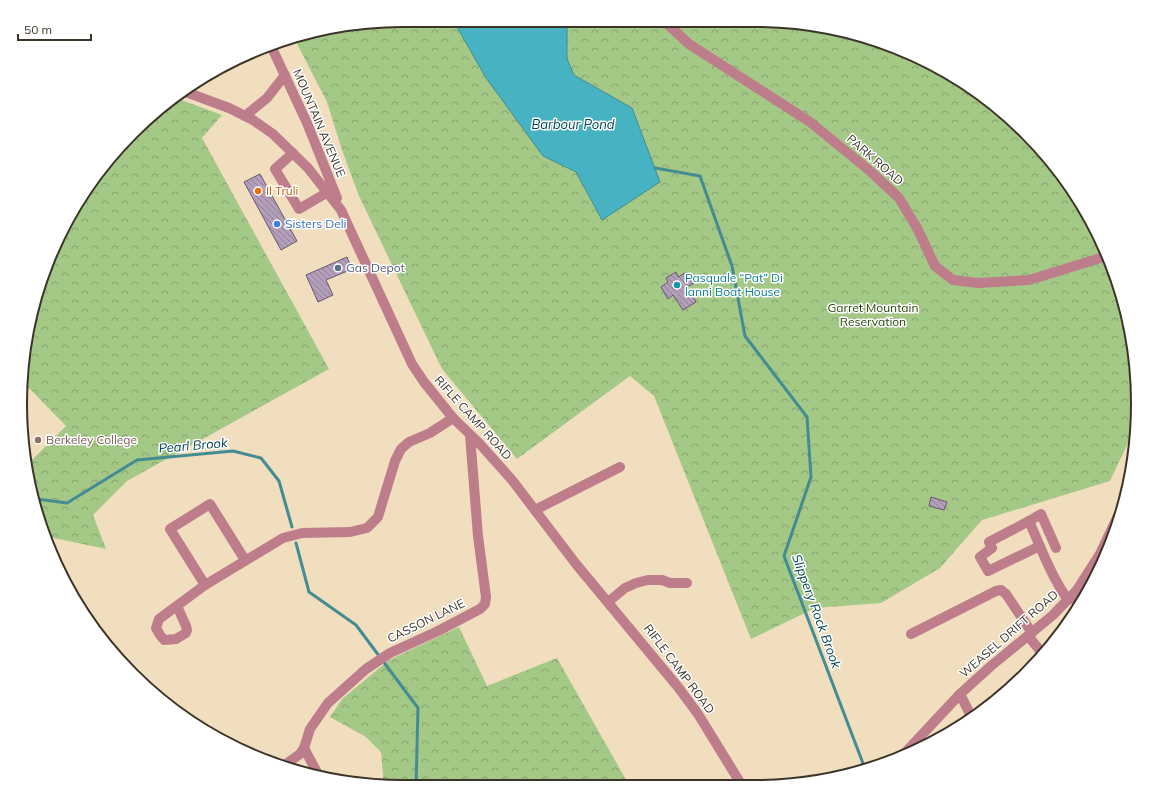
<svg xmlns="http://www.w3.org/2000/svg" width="1158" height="807" font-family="Mulish,sans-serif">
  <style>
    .forest { fill: url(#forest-crowns) }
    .water { fill: #47b2c2; stroke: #448c94 }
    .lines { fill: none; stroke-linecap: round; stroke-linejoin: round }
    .stream { stroke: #448c94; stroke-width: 3 }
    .building { fill: url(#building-back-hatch); stroke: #695670 }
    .minor { stroke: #be7d8b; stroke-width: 10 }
    .food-dot { fill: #e8710a; stroke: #fff; stroke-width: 1.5 }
    .shop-dot { fill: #3f7fe0; stroke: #fff; stroke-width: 1.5 }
    .service-dot { fill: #5c6f8a; stroke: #fff; stroke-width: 1.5 }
    .culture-dot { fill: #0f9aa8; stroke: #fff; stroke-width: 1.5 }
    .education-dot { fill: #8d6e63; stroke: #fff; stroke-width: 1.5 }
    .labels { text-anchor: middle; stroke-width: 3; stroke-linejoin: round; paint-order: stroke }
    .street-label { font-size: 12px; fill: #3c3428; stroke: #fff }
    .food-label { font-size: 12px; fill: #c56008; stroke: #fff; text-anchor: start }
    .shop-label { font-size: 12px; fill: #366cbe; stroke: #fff; text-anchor: start }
    .service-label { font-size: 12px; fill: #4e5e75; stroke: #fff; text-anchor: start }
    .culture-label { font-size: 12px; fill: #0d838f; stroke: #fff; text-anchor: start }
    .park-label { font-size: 12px; fill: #284405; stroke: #fff }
    .education-label { font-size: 12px; fill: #785e54; stroke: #fff; text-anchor: start }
    .water-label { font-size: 13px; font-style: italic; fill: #00444c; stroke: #fff }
    .rim { fill: none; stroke: #3c3428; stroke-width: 2 }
  </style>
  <defs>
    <pattern id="forest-crowns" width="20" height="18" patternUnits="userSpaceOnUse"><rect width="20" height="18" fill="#a4c886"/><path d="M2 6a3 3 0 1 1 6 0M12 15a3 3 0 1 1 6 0" fill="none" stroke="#87a36e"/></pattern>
    <pattern id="building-back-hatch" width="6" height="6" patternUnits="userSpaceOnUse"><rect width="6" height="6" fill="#b39eba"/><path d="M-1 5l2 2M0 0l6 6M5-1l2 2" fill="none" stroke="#938297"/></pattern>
  </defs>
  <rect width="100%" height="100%" fill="#f1debe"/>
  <g class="forest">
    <path d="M404,20h351l75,7 116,44 97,79 44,62 31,68 17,73 2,71 -27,57 -128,39 -42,48 -59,35 -66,5 -64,31 -97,-243 -24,-20 -113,83 -75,-90 -83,-173 -17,-46 -15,-48 -33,-64 10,-5z"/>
    <path d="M176,98l46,17 -20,23 127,231 -202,112 -34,34 13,34 -57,-12 -22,-72 39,-39 -36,-37 -7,-1v-35l26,-96 66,-106z"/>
    <path d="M459,627l28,59 70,-28 72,127 -245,1 -3,-34 -15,-15 -36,-20 12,-18 47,-39z"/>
  </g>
  <path class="water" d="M453,20h114v39l7,16 58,33 28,74 -58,38 -26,-48 -33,-16 -57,-78z"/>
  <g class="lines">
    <g class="stream">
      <path d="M655,168l45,8 32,90 13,70 62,81 4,60 -27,79 80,210"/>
      <path d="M37,499l30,4 70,-43 96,-9 28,7 18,23 13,46"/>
      <path d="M296,543l13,49 47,33 62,83 -2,78"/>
    </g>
  </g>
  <g class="building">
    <path d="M260,174l37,67 -16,9 -37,-68z"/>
    <path d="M347,257l5,12 -26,11 7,15 -15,7 -12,-27z"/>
    <path d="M676,272l2,5 9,-5 7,11 -7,4 9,15 -13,8 -10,-15 -5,4 -7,-12 7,-5 -2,-4z"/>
    <path d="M931,497l16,5 -3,8 -15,-4z"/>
  </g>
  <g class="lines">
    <g class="minor">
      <path d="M663,20l26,24 121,78 60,49 29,27 18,30 18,38 18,14 25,3 51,-3 78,-24"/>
      <path d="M272,48l35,75 30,75"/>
      <path d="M183,91l46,17 24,12 20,14 35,34 33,42 71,154 12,18 29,36 26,25 33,37 64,84 102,123 20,27 43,70"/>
      <path d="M245,116l22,-18 18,-23"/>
      <path d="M293,153l-18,16 24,40 29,-17"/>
      <path d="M535,510l85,-43"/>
      <path d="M1029,521l12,-7 15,34"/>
      <path d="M1040,546l-52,25 -8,-14 12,-9 -3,-6 40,-21c12,27 22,55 39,79"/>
      <path d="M205,585l-35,-56 40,-25 35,56"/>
      <path d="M1071,597l8,7"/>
      <path d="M608,602l17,-14 11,-5 12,-3h14l8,3h17"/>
      <path d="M177,606l9,20 1,4 -1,3 -10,6 -12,1 -4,-5 -4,-7 3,-9 46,-34 78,-47 19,-5 48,-1 17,-4 11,-11 17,-56 6,-12 8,-7 21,-9 23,-15"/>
      <path d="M911,634l85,-43 5,-1 5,4 26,39"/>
      <path d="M1028,636l15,18"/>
      <path d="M960,694l11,22"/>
      <path d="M304,748l15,28"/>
      <path d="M904,754l56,-60 31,-28 62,-51 24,-25 23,-36 25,-53"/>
      <path d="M283,766l17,-12 4,-6 6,-19 18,-26 38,-34 24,-16 48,-22 42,-22 5,-5 1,-7 -8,-61 -8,-101"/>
    </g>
  </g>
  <circle class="food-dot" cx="258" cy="191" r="4"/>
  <circle class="shop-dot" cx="277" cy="224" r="4"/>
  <circle class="service-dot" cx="338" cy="268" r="4"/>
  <circle class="culture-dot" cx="677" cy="285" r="4"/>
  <circle class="education-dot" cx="38" cy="440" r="4"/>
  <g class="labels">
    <g class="street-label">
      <text transform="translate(319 123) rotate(67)" y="4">MOUNTAIN AVENUE</text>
      <text transform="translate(875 160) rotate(41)" y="4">PARK ROAD</text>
      <text transform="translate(473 418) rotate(48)" y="4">RIFLE CAMP ROAD</text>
      <text transform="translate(426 621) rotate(-26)" y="4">CASSON LANE</text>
      <text transform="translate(1009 634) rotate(-41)" y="4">WEASEL DRIFT ROAD</text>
      <text transform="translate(679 669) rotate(53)" y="4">RIFLE CAMP ROAD</text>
    </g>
    <g class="food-label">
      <text x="266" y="195">Il Truli</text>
    </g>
    <g class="shop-label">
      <text x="285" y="228">Sisters Deli</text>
    </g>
    <g class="service-label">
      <text x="346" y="272">Gas Depot</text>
    </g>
    <g class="culture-label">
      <text x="685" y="282">Pasquale “Pat” Di<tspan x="685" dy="14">lanni Boat House</tspan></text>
    </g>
    <g class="park-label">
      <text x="873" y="312">Garret Mountain<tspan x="873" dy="14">Reservation</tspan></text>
    </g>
    <g class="education-label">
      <text x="46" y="444">Berkeley College</text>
    </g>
    <g class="water-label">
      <text x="573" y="129">Barbour Pond</text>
      <text transform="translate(193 445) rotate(-5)" y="5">Pearl Brook</text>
      <text transform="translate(817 611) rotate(70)" y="5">Slippery Rock Brook</text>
    </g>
  </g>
  <path d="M0 0H1158V807H0ZM403 27H755A376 376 0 0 1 1131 403V404A376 376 0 0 1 755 780H403A376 376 0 0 1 27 404V403A376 376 0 0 1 403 27Z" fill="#fff" fill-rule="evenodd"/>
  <path class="rim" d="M403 27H755A376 376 0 0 1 1131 403V404A376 376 0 0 1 755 780H403A376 376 0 0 1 27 404V403A376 376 0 0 1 403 27Z"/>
  <path d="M18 34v6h73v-6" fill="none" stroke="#3c3428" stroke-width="2"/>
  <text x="24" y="34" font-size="12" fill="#3c3428" stroke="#ffffff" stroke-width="3" paint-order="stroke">50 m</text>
</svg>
